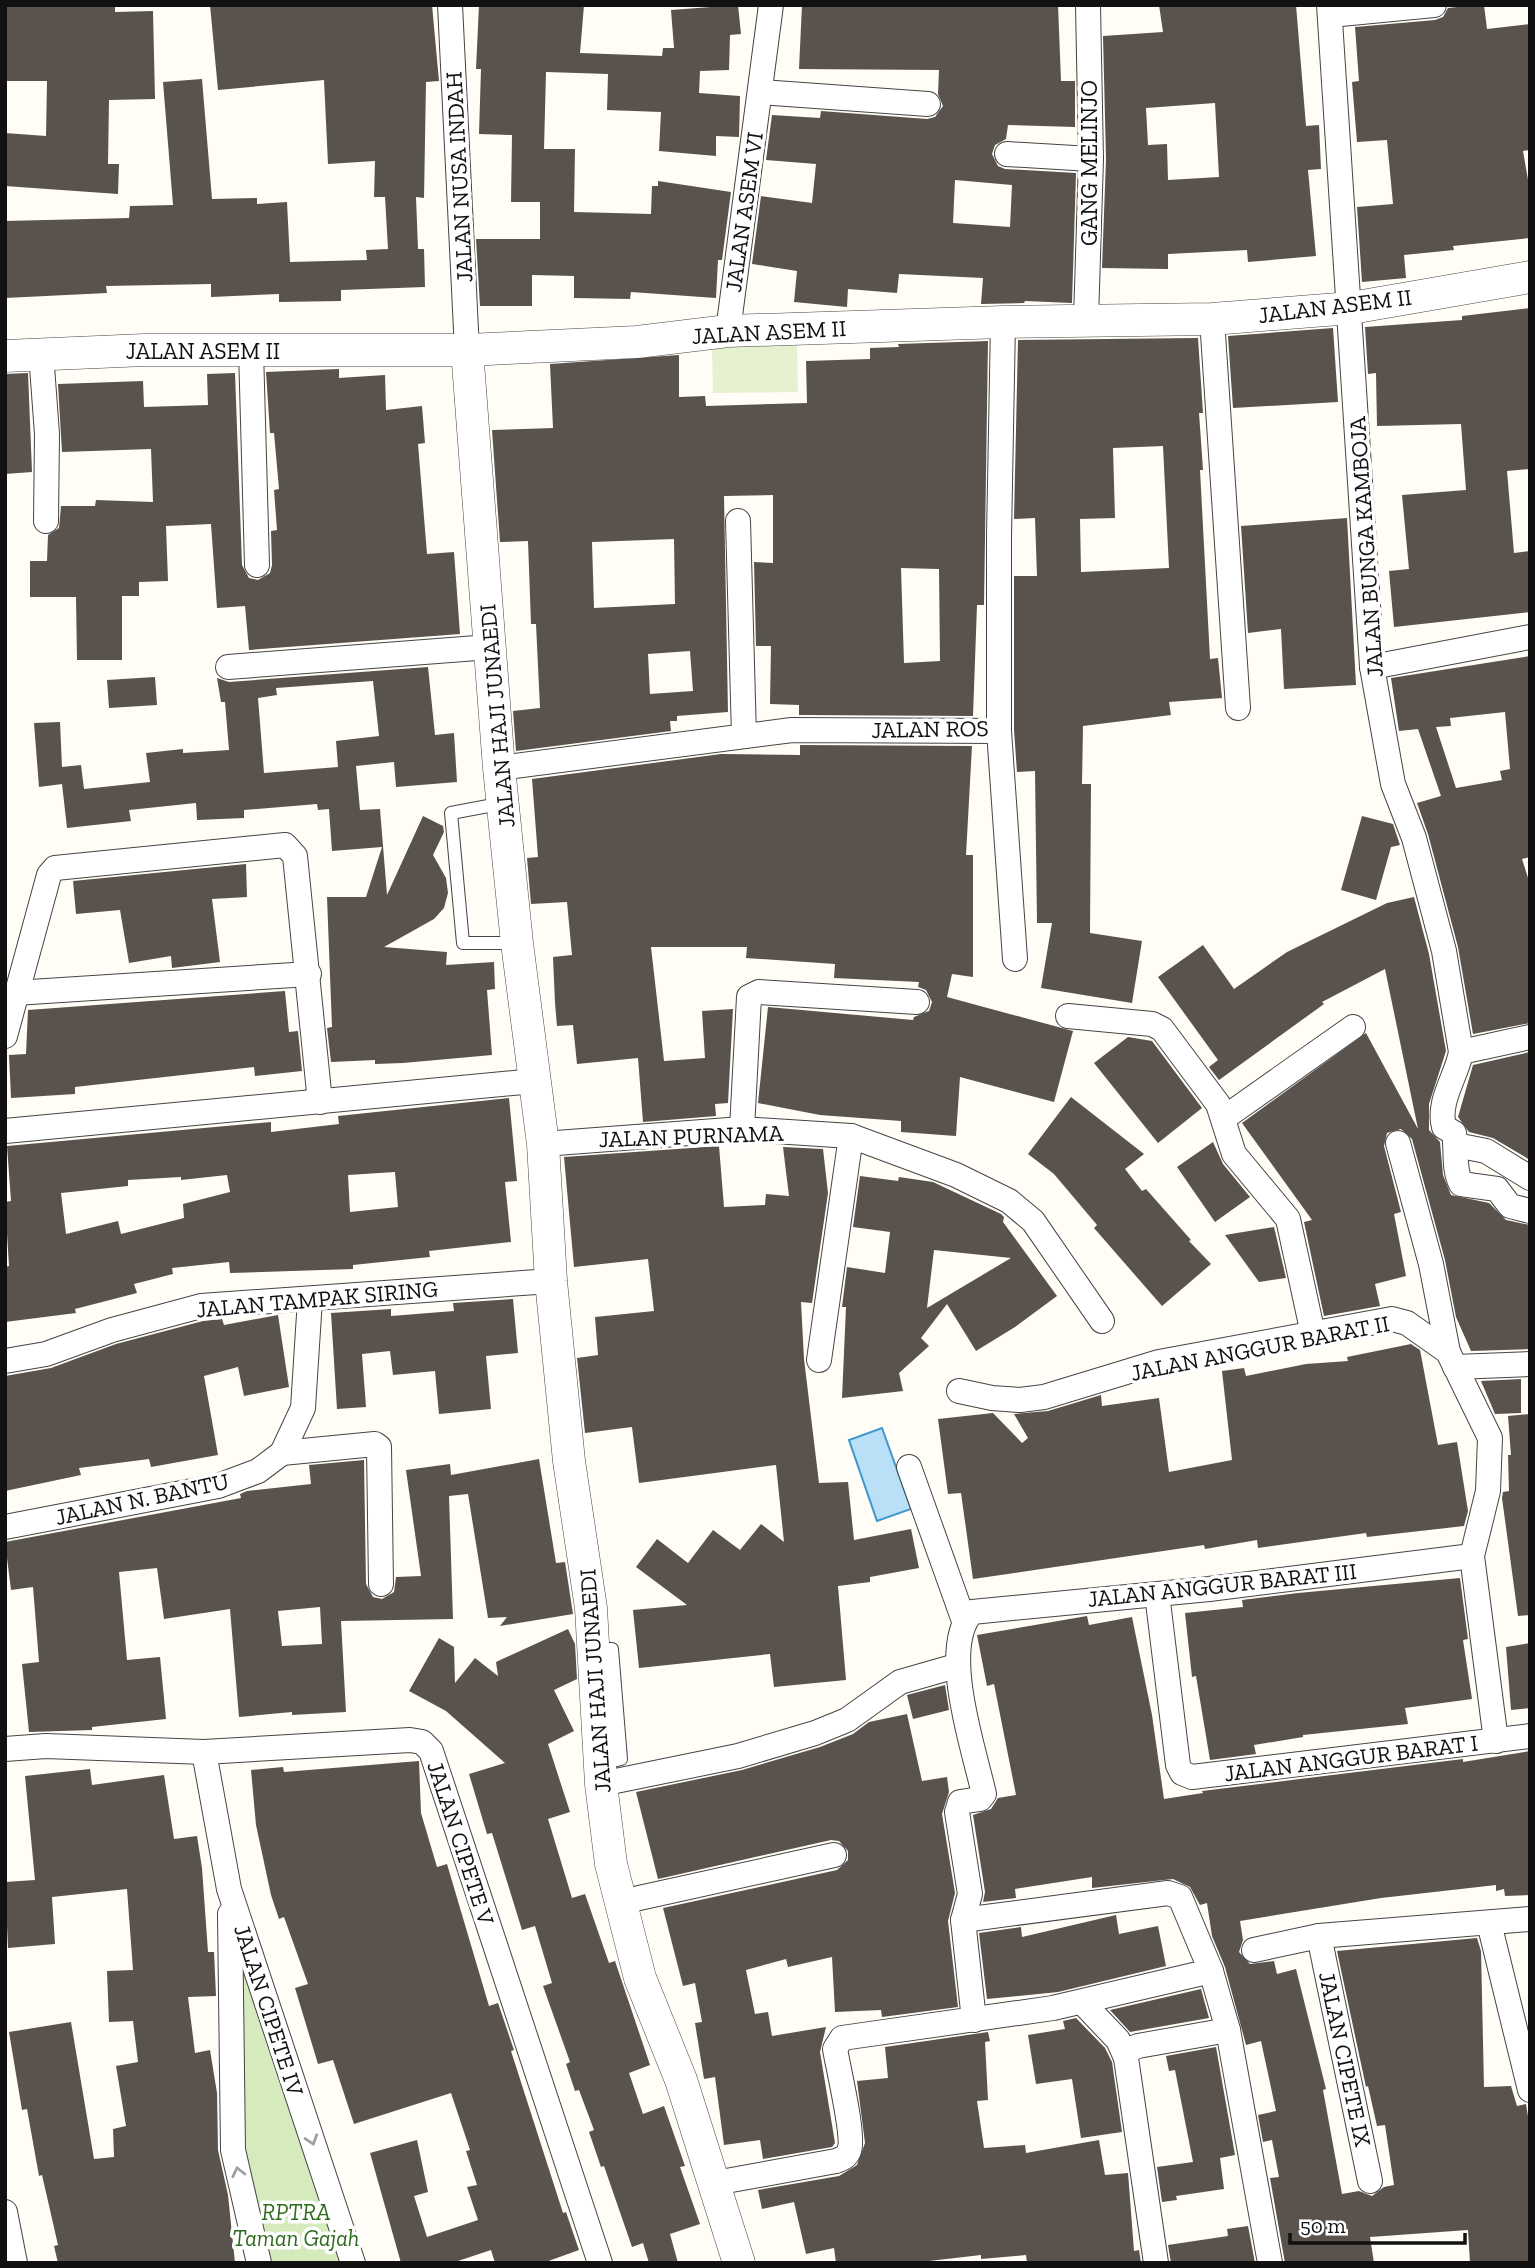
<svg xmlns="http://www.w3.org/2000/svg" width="1535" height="2268" font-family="'Zilla Slab',serif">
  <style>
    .green { fill: #d5ebbd }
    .pitch { fill: #e6f2cf }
    .water { fill: #b9e0f7; stroke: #3f96cf; stroke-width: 2 }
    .building { fill: #5a524d; fill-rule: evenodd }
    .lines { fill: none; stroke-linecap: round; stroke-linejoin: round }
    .service-casing { stroke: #444; stroke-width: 14 }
    .minor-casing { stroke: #444; stroke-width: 26 }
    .tertiary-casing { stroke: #444; stroke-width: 33 }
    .service { stroke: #fff; stroke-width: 12 }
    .minor { stroke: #fff; stroke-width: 24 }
    .tertiary { stroke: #fff; stroke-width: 32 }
    .oneway { stroke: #a0a0a0 }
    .labels { text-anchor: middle; stroke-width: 7; stroke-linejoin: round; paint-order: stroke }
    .street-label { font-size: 23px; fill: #111; stroke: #fff }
    .park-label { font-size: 23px; font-style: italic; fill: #2f6b1f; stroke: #fff }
  </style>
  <rect width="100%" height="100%" fill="#fffdf5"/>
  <path class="green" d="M238,1941l110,322h-81l-23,-102z"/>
  <path class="pitch" d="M797,345l1,47 -85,1 -1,-46z"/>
  <path class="water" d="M882,1428l29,81 -34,12 -28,-81z"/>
  <g class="building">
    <path d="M7,5h108v7l38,-1 2,88 -46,1 -1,64h11l-1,30 -113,-8v-53l41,3 1,-55h-41z"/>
    <path d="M210,5h222l7,76 -13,1 -2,116 -8,-1 2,52h6l1,38 -84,3v11l-62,1v-8l-68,3v-13l-105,2 1,7 -102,5v-77l124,-3 1,-12 43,-1 -10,-123 39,-3 10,120 45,-1v6l30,-2 3,60 77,-2 -1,-10 22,-1 -3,-52h-11l1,-36 -47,3 -4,-84 -106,10z"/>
    <path d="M479,5h105l-4,48 82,3 1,-8h11l-3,-38 67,-5 3,29 -11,1 -1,35 -29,1 -1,22 41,3 -1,41 -23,-1v20l-57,-5 2,-39 -54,-2 1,-36 -62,-2 -2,77h31l-1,63 77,2 1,-28h6v-5l73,11 -9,68h-4l-2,38 -85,-6 -1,7 -56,-1v-22l-42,-1v31h-52l-4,-67h64v-37h-29l1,-67 -33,-1 2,-65h-5z"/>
    <path d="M802,5h256l3,76h14v46l-67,-2 -2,14 -11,6 -3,9 6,12 7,3 71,4 -4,130 -47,-2 -1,2 -43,1 2,-26 -84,-4 -2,19 -49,-4 -1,18 -53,-5 3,-31 -45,-7 9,-68 51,7 4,-39 -50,-4 6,-45 48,3 1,-7 106,8 8,-2 8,-11 -5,-12 1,-24 -140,-1zM955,180l57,5 -2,42 -57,-4z"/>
    <path d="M1159,5h137l10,121 13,-1 2,44 -13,1 8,86 -68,6 -1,-12 -79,4v15l-66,-1 4,-109 -3,-123 60,-4zM1215,103l4,74 -51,3 -1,-36 -19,1 -2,-37z"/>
    <path d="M1476,5h8l3,24 43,-5v126l-7,1 7,40v47l-77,8 1,4 -50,5 2,23 -44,4 -5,-75 36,-3 -6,-64 -30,2 -5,-60 7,-1 -4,-54 80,-7 8,-3 5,-9z"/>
    <path d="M1530,308v161l-23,2 7,82 16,-2v61l-136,15 -5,-56 20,-2 -7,-74 64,-5 -5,-66 -84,2 -1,-53 -8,1 -3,-47 97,-7v-4z"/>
    <path d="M1333,328l5,74 -105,6 -5,-72z"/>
    <path d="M1198,338l5,75h-4l4,57h-3l10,189 8,-1 4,40 -53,4 2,13 -88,11 -1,58h9l-1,149 52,8 -10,62 -91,-15 11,-65h-15l-2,-152 -18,1 -3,-42v-154h23l-2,-58 -21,1 4,-179zM1163,446l6,122 -88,4 -1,-53 35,-1 -2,-70z"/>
    <path d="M988,341l-4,264h-7l-4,111 -174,-1v-10l-29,-1 1,-58h-15l-2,-84 19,1v-68l-49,1 4,216 -51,4v5h-7l1,10 -155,20 -3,-40 27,-3 -4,-84h-5l-3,-83 -28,1 -8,-112 61,-2 -3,-64 129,-9v42l26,-1 1,10 101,-3 -1,-42 64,-2v-11l29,-1 -1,-3zM674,539l1,65 -81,4 -2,-66zM901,568l38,1 1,92 -36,2zM690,651l3,40 -43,3 -2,-40z"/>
    <path d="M339,369v9l46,-3 1,35 36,-4 3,37 -7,1 9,110 27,-2 6,82 -211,16 -4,-44 -28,2 -6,-84 -45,2 2,55 -29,1v14h-17v64h-45l-1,-63h-46v-36h17l1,-26 11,-7 2,-22h34l1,-6 57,2 -2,-53 -89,3 -4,-68 85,-3 1,26 64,-2 -1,-31 28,-1 7,192 7,13 9,2 12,-7 2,-8 -1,-34 6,-1 -3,-40 5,-1 -5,-56h-4l-4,-61z"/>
    <path d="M28,373l4,99 -27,2v-100z"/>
    <path d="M1347,518l9,167 -72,4 -3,-60 -33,4 -7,-107z"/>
    <path d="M1530,656v201l-8,2 8,25v139l-57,11 -15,-87 -30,-113 -11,-31 24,-7 -23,-67 -19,2 -8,-53zM1505,712l5,57 -10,2 2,9 -46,8 -20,-61 15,-1 -1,-8z"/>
    <path d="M428,667l7,68 19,-2 3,49 -61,5 -2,-25 -38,4 4,44 20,-1 7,86 36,-79 20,10 1,6 -11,23 13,23 2,15 -4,15 -10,11 -50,28 63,5 -1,13 48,-3 1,27 -8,1 5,65 -89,8 -28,1v-4l-44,2 -4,-34 5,-1 -5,-130h39l16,-50 -50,4 -3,-42 -11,1 -1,-6 -73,6v8l-47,2 -1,-17 -67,7 2,11 -64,7 -5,-44 -23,3 -5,-64 26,-1 2,45 19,-2 3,24 66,-7 -4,-29 37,-4v4l46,-3 -4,-48h-4l-4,-24 12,4zM373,681l6,55 -43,5 2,26 -74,6 -6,-75 19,-3 -1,-7z"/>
    <path d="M155,677l2,28 -48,3 -2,-28z"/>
    <path d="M800,745l172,1 -6,109h7v122l-21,-3 -5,23 126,34 -19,71 -94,-25 -4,59 -55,-4v-11l-81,-6 -62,-12 10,-96 145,13 1,-3 15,-6 3,-9 -6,-12 -8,-3 1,-5 -85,-4 1,-14 -89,-6 1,-11h-96l13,114 41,-3 -3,-47 31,-2 -5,94 -13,1 1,12 -73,6 -5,-64 -61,6 -4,-39 -16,1 -2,-23 -2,-46 19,-2 -5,-53 -36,2 -4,-46 11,-1 -6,-78 189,-25 79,1z"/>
    <path d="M1362,816l31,8 7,21 -9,2 -15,53 -35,-10z"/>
    <path d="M246,864l1,33 -35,2 8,63 -48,6 -1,-12 -42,7 -9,-53 -44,4 -3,-33z"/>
    <path d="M1414,897l15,57 17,97 -17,53v26l11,12 3,33 8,20 38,8 17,17 24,5v124l-59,2 -15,-34 -11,-57 -33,-121 -11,-10 -14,4 -3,13 17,66 -7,2 12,62 -31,8 5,22 -56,10 -20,-94 8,-2 -70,-97 124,-90 52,96 -33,-160 -63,33 2,2 -105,76 -10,-13 9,-7 -60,-83 45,-32 31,44 53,-37 100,-49z"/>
    <path d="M285,991l4,41 9,-1 4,40 -47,5 -1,-9 -179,20v7l-64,4 -2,-43 17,-1 2,-44z"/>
    <path d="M1128,1037l24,4 50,67 -44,35 -64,-80z"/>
    <path d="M1530,1052v108l-37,-22 -24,-6 -11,-15 15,-52z"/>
    <path d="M1071,1097l73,57 -19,15 17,22 4,-2 45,51 -2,1 22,23 -49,42 -68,-78 3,-3 -43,-51 -26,-20z"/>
    <path d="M509,1098l8,83 -12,1 6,60 -82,9 1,6 -77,8v4l-123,4 -1,-11 -57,6 1,6 -39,10 3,9 -62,16 1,4 -71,9v-55l4,-1 -4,-64 6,-1 -4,-55 264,-24v10l68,-8 -1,-8zM395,1172l3,35 -48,5 -2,-37zM227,1175l3,17 -47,12 1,14 -63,16 -3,-13 -52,13 -5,-41 67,-7v-6l53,-3v3z"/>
    <path d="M1213,1142l10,22 27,33 -35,25 -38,-55z"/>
    <path d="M719,1146l5,61 41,-2 1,-11 23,2 -6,-49 40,2 5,44 -16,110 -11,-1 3,57 15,124 29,-1 6,58 57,-11 8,39 -49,9v5l-32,4 8,94 -72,7 -4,-33 -131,14 -6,-58 54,-5 -51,-38 21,-28 31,24 25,-33 27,20 21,-26 23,18 -8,-77 -137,18 -7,-56 -47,6 -8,-75 21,-3 -3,-38 59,-6 -6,-52 -74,8 -10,-110z"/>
    <path d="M860,1176l38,5 1,-4 34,5 68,32 3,3 -1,5 54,74 -42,31 -39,24 -29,-47 -26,34 8,8 -30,27 4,18 -61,7 4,-91h-4l5,-40 38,6 5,-41 -37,-5zM934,1250l77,8 -84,50z"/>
    <path d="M1274,1227l12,51 -27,4 -34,-47z"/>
    <path d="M513,1299l5,54 -32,3 5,53 -52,5 -4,-43 -42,4 -3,-24 -28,3 4,53 -29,2 -6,-96 60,-4v7l63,-5 -1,-8z"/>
    <path d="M278,1315l11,72 -45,9 -6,-29 -34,9 14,79 -67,12 -2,-8 -70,9 2,7 -76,16v-115l46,-8 65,-24 87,-23 19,-2 2,6z"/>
    <path d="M1411,1344l9,6 18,95 19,-3 11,69 -4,15 -97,11 -1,-4 -108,15 -1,-8 -52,9 -1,-4 -231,34 -12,-86 -13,1 -10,-75 55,-6 29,30 6,-5 -14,-24 34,-3 53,-16 1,11 57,-8 10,74 63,-12 -10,-89 22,-3 2,8 60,-12 42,-3 -1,-4z"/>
    <path d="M1521,1379v34l-26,1 -14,-33z"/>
    <path d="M1530,1414v201l-12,1 -16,-118 1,-6 6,-1 -1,-36h3l-3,-39z"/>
    <path d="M539,1459l17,104 9,-1 8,52 -73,12 7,-9 -19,1 -20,-124 -19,2 4,123 -112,2 5,91 -54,3v-3l-53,5 -9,-108 -66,10 -7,-51 -38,4 8,88 33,-3 6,62 -74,8v3l-63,2 -7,-68 17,-2 -6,-75 -22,3 -6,-48 236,-44 -1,-4 7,-3 64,-7 -2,-19 55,-5 2,124 7,13 9,2 12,-7 2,-15 25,-1 -15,-106 44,-6 1,11zM320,1607l2,37 -40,2 -4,-35z"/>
    <path d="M1460,1578l8,61 -5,1 9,59 -67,9 3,16 -105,11v2l-49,8 2,9 -46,6 -14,-84 -4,1 -7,-64 58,-6 -1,-7 56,-7z"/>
    <path d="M1087,1616l2,9 43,-8 20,98 12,84 39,-6 -1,-2 261,-32v3l67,-11v144l-25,1 -1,-7 -8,2v-6l-115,13 -141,23 3,19 -4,12 11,12 24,-3 3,13 19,-5 30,120 -3,1 19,104 17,-3 13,5 12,-9 10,-2 -9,-60 -8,1 -9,-40 -2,1 -29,-136 140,-13 4,13 3,136 27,-1 6,20 9,-2 4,24v135h-60l-2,-33 -98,7 4,26h-89l-15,-85 9,-1 -7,-37 -9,2 -5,-27 18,-4 -15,-70 -15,4 -21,-78 -13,-31 -5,-33 -7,2 -10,-18 -17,-8 -81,9v-11l-77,12 1,9 -33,4 2,-10 -12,-77 18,-6 7,-11 18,-3 -22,-111 -7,2 -10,-51z"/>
    <path d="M568,1629l7,15 2,35 -23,11 20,41 -26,13 22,68 -22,7 24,79 13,-4 24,69 6,-2 35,104 -21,8 14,41 21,-8 21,60 -5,1 20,57 -30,10 8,29h-29l-6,-20 -11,4 -28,-81 -3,1 -12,-35 5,-2 -15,-40 -4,1 -9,-27 4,-2 -27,-76 9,-3 -17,-57 -13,4 -30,-97 -5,1 -18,-60 36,-11 -59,-52 -37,-20 30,-53 15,9 1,36 20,-25 23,18 -2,-14z"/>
    <path d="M1530,1643v65l-19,2 -5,-63z"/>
    <path d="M945,1685l4,25 -36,9 -6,-24z"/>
    <path d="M907,1714l15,67 25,-4 2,15 -7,22 13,79 -7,28 10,86 -76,10 -1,-7 -46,2 -3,-55 -44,10 -2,-8 -40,11 9,44 13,-2 4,24 54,-9 -6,25 15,91 -3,4 -69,12 -3,-19 -36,5 -9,-68 -11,2 -9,-56 7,-1 -7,-39 -12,3 -20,-78 174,-38 11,-10v-9l-9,-10 -8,-1 -173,39 -22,-87 106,-22 78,-23 33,-13 16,-12z"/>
    <path d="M419,1761l2,52 16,54 10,-3 42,142 9,-3 16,47 -3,1 52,162 3,-1 13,38 -36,13h-48l-4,-13 -39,13h-51l-31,-110 47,-13 11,52 -14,4 13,41 51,-17 -11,-33 10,-2 -11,-34 4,-1 -19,-57 -97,31 -21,-64 -15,4 -23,-76 13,-4 -24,-67 -5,2 -8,-24 -15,-70 -5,-55 32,-3 1,5z"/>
    <path d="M90,1769l2,16 72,-10 10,64 23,-3 5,32 6,84h6l2,44 -28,1 7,56 15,-3 7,43 1,57 10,45 7,68h-177l-4,-17 4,-1 -16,-70 -3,1 -12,-67 -5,1 -13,-78 62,-10 23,137 20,-2 -1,-28 13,-3 -10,-60 22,-4 -5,-41 -24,1 -2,-51 26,-1 -6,-81 -75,8 3,47 -47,4 -3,-66 30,-2 -10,-104z"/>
    <path d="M1116,1915l3,19 39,-8 8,40 -108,26 -71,7 -8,-66 42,-6 1,10z"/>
    <path d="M1201,1989l8,29 -79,14 -20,-22z"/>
    <path d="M1076,2018l29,30 7,14 10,70 -41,6 -9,-59 -36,5 -8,-49 37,-6 -2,-8z"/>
    <path d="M988,2032l2,9 -5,1 3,58 -11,1 7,47 41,-3 1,8 73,-13 6,35 23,-2 6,78 5,-1 2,13h-114l-1,-8 -45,4v-4l-69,8h-76l-2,-15 -28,6 -12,-52 -32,7 -4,-19 81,-14 18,-11 8,-22 -8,-62 31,-3 -3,-31z"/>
    <path d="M1216,2047l19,108 -15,3 4,31 -48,7 1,4 -15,2 -5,-35 36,-5 -18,-92 -6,1 -3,-15z"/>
    <path d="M1248,2226l7,37h-84l-3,-18 60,-9 -1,-7z"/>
  </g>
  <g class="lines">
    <g class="service-casing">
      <g id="service">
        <path d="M504,803l-53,10 12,130h52"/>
        <path d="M594,1649h18l9,110 -20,5"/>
      </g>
    </g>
    <g class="minor-casing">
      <g id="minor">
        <path d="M450,5l17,345"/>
        <path d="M1329,5l43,662 21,117 21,54 30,113 17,101c-4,24 -24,49 -17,75l10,6c3,16 -1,36 7,51l36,5 13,17 20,5"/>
        <path d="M1330,15l104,-10"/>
        <path d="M760,92l168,12"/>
        <path d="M1007,154l84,5"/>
        <path d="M1212,319l26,389"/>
        <path d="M1086,320l5,-161 -3,-154"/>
        <path d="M1003,322l-4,215v194l16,228"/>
        <path d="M728,331l43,-326"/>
        <path d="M251,350l6,215"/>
        <path d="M41,353l6,81 -1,87"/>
        <path d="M738,521l6,215"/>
        <path d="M228,667l262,-20"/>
        <path d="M1372,667l158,-30"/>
        <path d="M499,768l293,-38 207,1"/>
        <path d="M15,993l294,-19"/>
        <path d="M1068,1016l84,8 10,5 56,75 16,50 54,65 25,115"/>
        <path d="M5,1036l44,-161 6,-7 230,-23 10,11 25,246"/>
        <path d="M1461,1052l69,-15"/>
        <path d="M1224,1118l129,-91"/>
        <path d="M742,1129l7,-132 10,-5 158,10"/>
        <path d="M5,1131l529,-50"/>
        <path d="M1398,1143l33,121 17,88"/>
        <path d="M543,1144l199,-15 109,7 105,39 53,26 24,20 69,100"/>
        <path d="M1456,1145l30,6 44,27"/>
        <path d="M819,1360l32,-224"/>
        <path d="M5,1361l41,-7 66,-24 89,-24 350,-25"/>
        <path d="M1455,1367l75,-3"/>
        <path d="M959,1391l33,7 28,2 24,-3 115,-35 233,-43 15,4 41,29 42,86 -2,53 -16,65 24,185"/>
        <path d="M282,1453l93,-9 4,3 2,137"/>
        <path d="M909,1467l55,154"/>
        <path d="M5,1527l213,-41 40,-15 24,-18 21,-45 7,-109"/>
        <path d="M1157,1594l21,171 4,8 10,4 338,-41"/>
        <path d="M5,1749l41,-3 158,6 206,-12 12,2 9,9 169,512"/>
        <path d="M204,1752l25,137 124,374"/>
        <path d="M601,1784l137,-28 77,-23 32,-13 53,-38 56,-16"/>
        <path d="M621,1902l213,-47"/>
        <path d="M230,1914l3,236 26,113"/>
        <path d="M963,1920l205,-27 12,4 31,74 17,59 42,233"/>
        <path d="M1489,1923l41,167"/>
        <path d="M1319,1936l51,245"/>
        <path d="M1254,1950l65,-14 211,-17"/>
        <path d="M1082,2002l36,38 8,18"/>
        <path d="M974,2020l-11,-100 7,-26 -13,-82 3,-10 20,-3 4,-5c-10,-45 -45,-146 -12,-182l237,-23 263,-33"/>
        <path d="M715,2183l121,-22c5,-2 11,-4 13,-10 6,-13 -11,-84 -14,-102l7,-11 211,-30 158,-37"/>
        <path d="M5,2212l10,51"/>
        <path d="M1156,2263l-30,-205 2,-8 10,-4 90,-16"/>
      </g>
    </g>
    <g class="tertiary-casing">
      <g id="tertiary">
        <path d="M467,350l32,418 18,175 26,201 8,137 18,180 22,147 10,176 10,80 29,114 41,102 58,183"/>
        <path d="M5,356l140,-6h322l170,-8 91,-11 275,-9 209,-3 139,-11 179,-31"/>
      </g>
    </g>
    <use href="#service" class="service"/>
    <use href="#minor" class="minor"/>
    <use href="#tertiary" class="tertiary"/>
  </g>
  <defs><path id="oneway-chevron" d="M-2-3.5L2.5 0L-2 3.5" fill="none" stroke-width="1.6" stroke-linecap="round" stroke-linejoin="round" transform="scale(1.75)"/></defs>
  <g class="oneway">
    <use href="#oneway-chevron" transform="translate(312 2140) rotate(72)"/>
    <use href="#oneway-chevron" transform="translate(238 2172) rotate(-103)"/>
  </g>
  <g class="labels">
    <g class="street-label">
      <text transform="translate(1089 163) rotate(-90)" y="8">GANG MELINJO</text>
      <text transform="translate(459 177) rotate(-93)" y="8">JALAN NUSA INDAH</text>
      <text transform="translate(744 212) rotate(-82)" y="8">JALAN ASEM VI</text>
      <text transform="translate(1335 306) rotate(-7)" y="8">JALAN ASEM II</text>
      <text transform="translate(769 332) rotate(-3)" y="8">JALAN ASEM II</text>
      <text x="203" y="359">JALAN ASEM II</text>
      <text transform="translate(1366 547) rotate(-94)" y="8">JALAN BUNGA KAMBOJA</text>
      <text transform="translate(497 716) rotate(-95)" y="8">JALAN HAJI JUNAEDI</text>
      <text transform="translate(930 729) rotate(-1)" y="8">JALAN ROS</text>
      <text transform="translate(691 1136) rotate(-2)" y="8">JALAN PURNAMA</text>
      <text transform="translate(317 1299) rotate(-5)" y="8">JALAN TAMPAK SIRING</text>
      <text transform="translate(1260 1348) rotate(-11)" y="8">JALAN ANGGUR BARAT II</text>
      <text transform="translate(142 1499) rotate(-12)" y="8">JALAN N. BANTU</text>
      <text transform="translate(1222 1585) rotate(-6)" y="8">JALAN ANGGUR BARAT III</text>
      <text transform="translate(595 1681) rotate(-94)" y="8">JALAN HAJI JUNAEDI</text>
      <text transform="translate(1351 1758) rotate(-7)" y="8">JALAN ANGGUR BARAT I</text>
      <text transform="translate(461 1843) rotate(72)" y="8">JALAN CIPETE V</text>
      <text transform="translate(269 2010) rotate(72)" y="8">JALAN CIPETE IV</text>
      <text transform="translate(1345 2059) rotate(78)" y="8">JALAN CIPETE IX</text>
    </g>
    <g class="park-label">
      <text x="296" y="2220">RPTRA<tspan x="296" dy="26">Taman Gajah</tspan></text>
    </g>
  </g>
  <rect width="1535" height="2268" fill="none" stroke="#111111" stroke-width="14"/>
  <path d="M1290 2233v10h175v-10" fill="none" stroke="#111111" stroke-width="3.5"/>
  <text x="1300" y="2233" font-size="21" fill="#111111" stroke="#ffffff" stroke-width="5" paint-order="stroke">50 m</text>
</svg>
